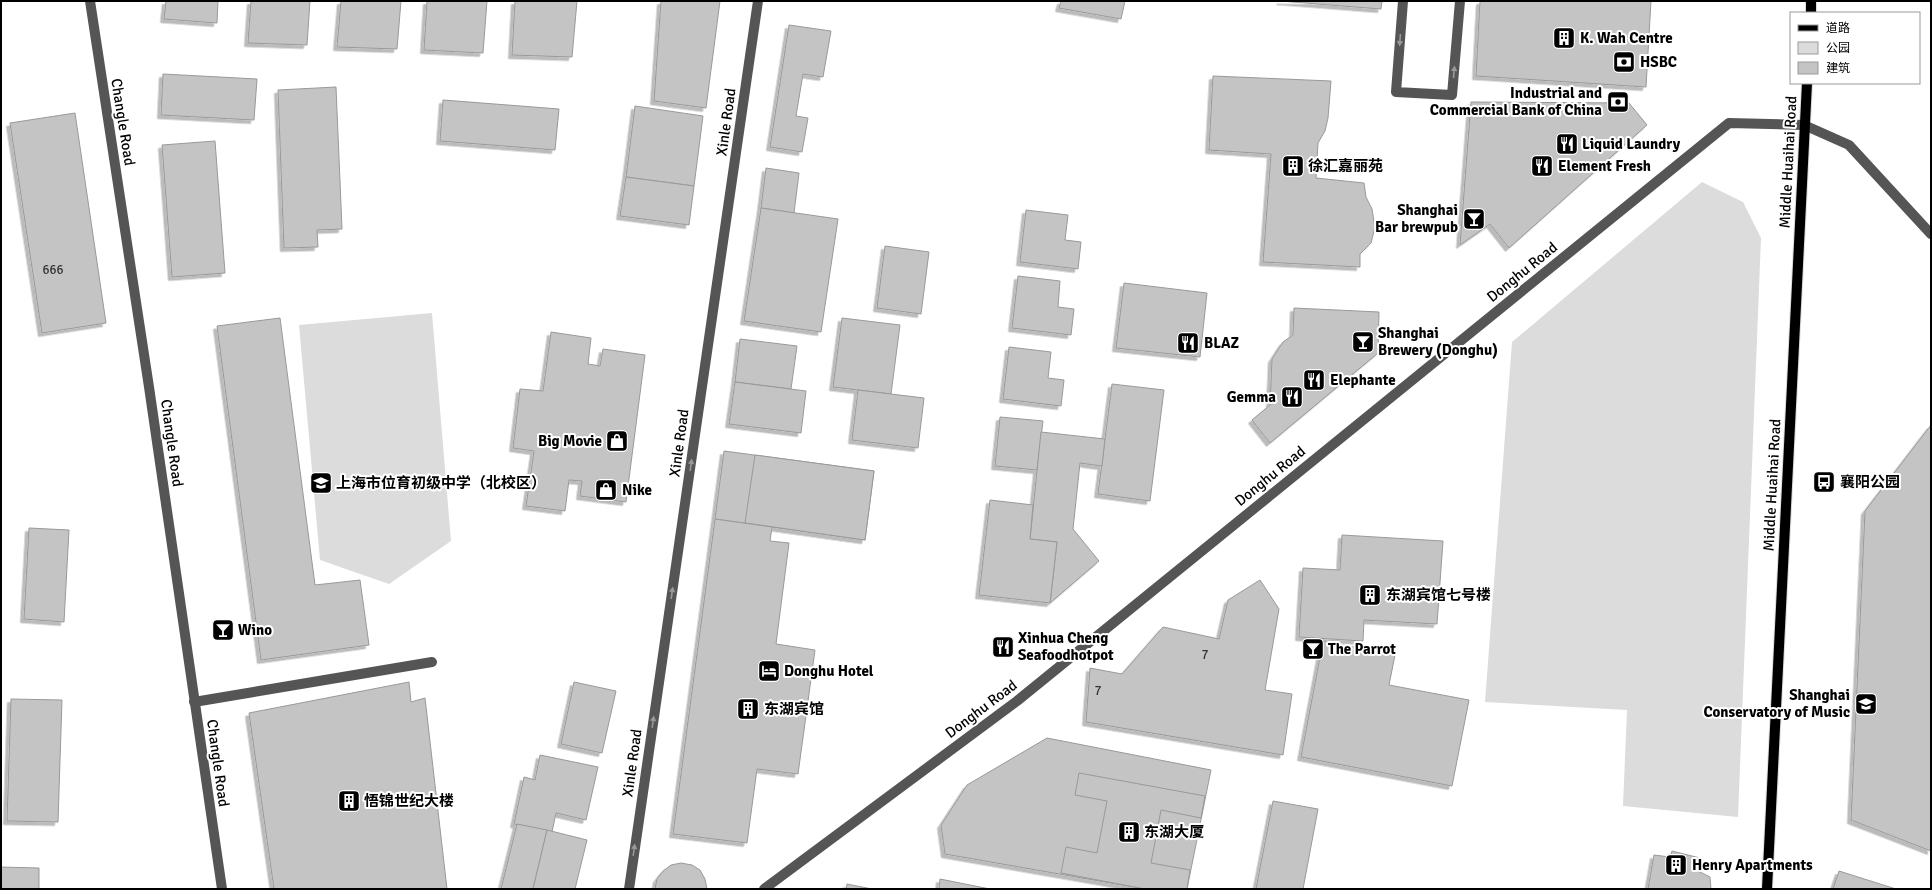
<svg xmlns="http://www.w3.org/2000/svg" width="1932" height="890" font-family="Signika,'Noto Sans SC',sans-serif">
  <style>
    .green { fill: #dcdcdc }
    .building { fill: #c4c4c4; stroke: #999; filter: url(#shadow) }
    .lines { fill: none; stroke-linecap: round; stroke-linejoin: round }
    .major-casing { stroke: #dbdbdb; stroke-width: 12 }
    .minor { stroke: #555; stroke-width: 10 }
    .major { stroke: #000; stroke-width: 10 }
    .oneway { fill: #999 }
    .labels { text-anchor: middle; stroke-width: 4; stroke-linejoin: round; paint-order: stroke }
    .number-label { font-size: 13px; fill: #313131 }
    .poi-label { font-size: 15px; font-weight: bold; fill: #000; stroke: #fff; text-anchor: start }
    .street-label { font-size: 15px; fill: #000; stroke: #fff }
  </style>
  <defs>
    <filter id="shadow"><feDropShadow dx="-3.5" dy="3.5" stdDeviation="0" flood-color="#0004"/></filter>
  </defs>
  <rect width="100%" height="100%" fill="#fff"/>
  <g class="green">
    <path d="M1702,182l41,20 18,36 -23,579 -115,-11 4,-96 -142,-8 27,-360z"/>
    <path d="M432,313l19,228 -62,43 -69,-24 -21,-235z"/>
  </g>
  <g class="building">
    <path d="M166,1h52l-1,22 -53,-4z"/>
    <path d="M251,1h59l-3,44 -59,-2z"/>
    <path d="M341,1h60l-4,48 -60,-2z"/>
    <path d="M427,1h60l-4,52 -59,-3z"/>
    <path d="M515,1h62l-5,56 -60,-2z"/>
    <path d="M661,1h59l-14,107 -52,-7z"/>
    <path d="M1061,1h64l-4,18 -62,-11z"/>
    <path d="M1280,1h102l-1,8z"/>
    <path d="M1480,1h171l-5,86 -170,-11z"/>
    <path d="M789,25l42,6 -8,46 -20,-3 -7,42 12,2 -6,34 -32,-5z"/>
    <path d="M163,74l94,5 -3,41 -93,-5z"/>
    <path d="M1213,76l118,5 -3,37 -3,13 -7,12 -2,35 48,5 2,14 6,12 3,18 -4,16 -11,11v13l-97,-5 8,-108 -62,-4z"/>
    <path d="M336,87l6,142 -25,1 1,17 -34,1 -6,-158z"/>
    <path d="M443,100l116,9 -4,41 -115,-9z"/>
    <path d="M1471,102l158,1 18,22 -138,123 -19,-24 -30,21z"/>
    <path d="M635,106l68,10 -9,70 -68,-9z"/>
    <path d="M75,113l31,210 -64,10 -32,-210z"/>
    <path d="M215,141l10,132 -53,4 -10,-132z"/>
    <path d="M766,168l33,5 -5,40 -33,-5z"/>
    <path d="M626,177l68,9 -5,39 -69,-9z"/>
    <path d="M761,208l77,11 -17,113 -77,-11z"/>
    <path d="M1026,210l42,5 -3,25 16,2 -3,27 -58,-7z"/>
    <path d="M885,246l44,6 -8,62 -44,-6z"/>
    <path d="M1018,276l42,5 -2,26 16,2 -3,26 -59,-7z"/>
    <path d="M1124,283l83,10 -7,64 -84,-9z"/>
    <path d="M1294,308l85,4 -1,41 -108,90 -18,-23 18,-15 2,-46 11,-17 10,-7z"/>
    <path d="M280,318l35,267 45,-5 9,65 -108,15 -44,-334z"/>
    <path d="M842,318l58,7 -9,69 -58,-7z"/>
    <path d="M551,332l40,6 -3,26 12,2 3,-17 42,6 -19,147 -46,-6 2,-15 -13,-1 -4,31 -39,-5 8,-55 -21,-3 7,-59 23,2z"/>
    <path d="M740,339l57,7 -6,43 -56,-7z"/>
    <path d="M1009,347l42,5 -3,26 16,2 -3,26 -58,-7z"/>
    <path d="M735,382l71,9 -5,42 -72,-9z"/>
    <path d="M1112,384l52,6 -14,111 -52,-7z"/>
    <path d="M858,390l66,8 -6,50 -66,-8z"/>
    <path d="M1000,417l43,4 -6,49 -42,-4z"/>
    <path d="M1931,425v426l-80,-31 14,-309z"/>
    <path d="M1041,432l64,7 -3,27 -22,-3 -7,66 26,32 -49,42 7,-61 -27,-3z"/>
    <path d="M724,451l150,20 -9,69 -150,-21z"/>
    <path d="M755,455l119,16 -9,69 -120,-17z"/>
    <path d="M990,500l43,5 -3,34 27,3 -7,61 -71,-8z"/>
    <path d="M715,519l57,8 -2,14 19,2 -13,101 39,6 -17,124 -41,-5 -10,74 -74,-9z"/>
    <path d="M29,528l40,2 -5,92 -40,-3z"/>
    <path d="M1342,535l101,6 -6,83 -73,-4 -1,21 -64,-4 4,-69 37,2z"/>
    <path d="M1260,580l19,29 -14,81 27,4 -9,61 -197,-33 4,-54 32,6 41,-47 56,12 9,-39z"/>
    <path d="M1323,641l72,14 -6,30 80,15 -17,86 -151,-29z"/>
    <path d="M409,682l2,20 14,-4 22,191h-173l-25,-176z"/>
    <path d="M574,682l42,9 -14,62 -41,-9z"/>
    <path d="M11,699l51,1 -4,122 -51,-1z"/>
    <path d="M1047,738l164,32 -24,119h-42l-200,-35 -4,-29 26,-40z"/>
    <path d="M540,755l58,12 -12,53 -30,-7 -4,19 -38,-8 10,-47 11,3z"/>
    <path d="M1079,773l126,23 -4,22 -40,-8 -10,53 39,7 -3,19h-42l-84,-16 5,-26 31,6 10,-52 -32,-6z"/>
    <path d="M1273,801l45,8 -15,80h-47z"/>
    <path d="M517,824l30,6 -14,59h-32z"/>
    <path d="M547,830l40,10 -12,49h-42z"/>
    <path d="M1672,851l28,7 -2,13 12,6 1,12h-63l6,-34 16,2z"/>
    <path d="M681,863l11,2 8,5 5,9 2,10h-52l2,-10 6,-8 8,-6z"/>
    <path d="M1,867l38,1v21h-38z"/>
    <path d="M1839,871l57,18h-63z"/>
    <path d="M940,879l50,10h-51z"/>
    <path d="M847,884l25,5h-26z"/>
  </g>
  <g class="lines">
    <g class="major-casing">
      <g id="major">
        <path d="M1811,13v-12"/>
        <path d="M1767,889l40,-806"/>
      </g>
    </g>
    <g class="minor">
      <path d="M90,1l59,386 73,502"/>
      <path d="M1403,1l-7,91 56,3 8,-94"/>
      <path d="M194,702l238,-40"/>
      <path d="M629,889l129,-888"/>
      <path d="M764,889l253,-188 712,-578 75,2 45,20 82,89"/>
    </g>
    <use href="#major" class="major"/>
  </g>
  <defs><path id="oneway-solid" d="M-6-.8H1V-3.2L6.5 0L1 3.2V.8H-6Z"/></defs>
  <g class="oneway">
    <use href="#oneway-solid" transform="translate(1400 40) rotate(94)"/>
    <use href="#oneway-solid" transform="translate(1454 72) rotate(-85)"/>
    <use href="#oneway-solid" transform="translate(691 465) rotate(-82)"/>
    <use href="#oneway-solid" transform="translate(672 593) rotate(-82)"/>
    <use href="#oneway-solid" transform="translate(653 722) rotate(-82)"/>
    <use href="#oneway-solid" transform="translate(634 850) rotate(-82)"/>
  </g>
  <defs>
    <g id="building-square" transform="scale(1.15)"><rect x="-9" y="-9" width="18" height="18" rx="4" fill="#000" stroke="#fff"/><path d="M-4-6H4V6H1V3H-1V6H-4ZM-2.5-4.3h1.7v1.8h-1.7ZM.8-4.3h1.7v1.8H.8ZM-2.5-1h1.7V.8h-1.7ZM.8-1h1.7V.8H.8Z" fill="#fff"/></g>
    <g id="bank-square" transform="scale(1.15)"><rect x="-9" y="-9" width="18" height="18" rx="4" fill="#000" stroke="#fff"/><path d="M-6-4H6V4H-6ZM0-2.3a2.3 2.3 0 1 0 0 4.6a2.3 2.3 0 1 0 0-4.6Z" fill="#fff"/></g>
    <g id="restaurant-square" transform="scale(1.15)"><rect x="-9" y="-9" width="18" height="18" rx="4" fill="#000" stroke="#fff"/><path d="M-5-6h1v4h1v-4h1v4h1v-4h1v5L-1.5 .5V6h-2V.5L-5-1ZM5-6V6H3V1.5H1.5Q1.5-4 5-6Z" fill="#fff"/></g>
    <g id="bar-square" transform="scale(1.15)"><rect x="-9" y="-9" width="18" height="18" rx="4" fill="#000" stroke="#fff"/><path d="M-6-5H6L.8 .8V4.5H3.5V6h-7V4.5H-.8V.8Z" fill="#fff"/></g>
    <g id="shop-square" transform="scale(1.15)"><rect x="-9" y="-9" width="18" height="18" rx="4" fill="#000" stroke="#fff"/><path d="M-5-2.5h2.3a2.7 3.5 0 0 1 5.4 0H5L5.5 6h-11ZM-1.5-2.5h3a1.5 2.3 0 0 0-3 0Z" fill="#fff"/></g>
    <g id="bus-square" transform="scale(1.15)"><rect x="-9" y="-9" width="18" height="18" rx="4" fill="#000" stroke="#fff"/><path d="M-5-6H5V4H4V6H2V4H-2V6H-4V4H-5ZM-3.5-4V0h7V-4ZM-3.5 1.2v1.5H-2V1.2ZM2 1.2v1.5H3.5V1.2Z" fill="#fff"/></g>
    <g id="school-square" transform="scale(1.15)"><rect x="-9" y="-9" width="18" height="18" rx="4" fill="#000" stroke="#fff"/><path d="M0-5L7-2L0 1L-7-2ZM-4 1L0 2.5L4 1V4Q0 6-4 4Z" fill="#fff"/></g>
    <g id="hotel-square" transform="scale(1.15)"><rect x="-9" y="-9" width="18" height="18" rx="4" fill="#000" stroke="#fff"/><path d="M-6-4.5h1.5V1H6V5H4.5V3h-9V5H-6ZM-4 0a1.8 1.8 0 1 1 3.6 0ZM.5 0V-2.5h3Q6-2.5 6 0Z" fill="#fff"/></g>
    <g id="university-square" transform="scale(1.15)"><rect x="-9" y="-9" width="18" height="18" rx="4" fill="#000" stroke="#fff"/><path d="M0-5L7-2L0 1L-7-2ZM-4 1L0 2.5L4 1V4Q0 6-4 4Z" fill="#fff"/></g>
  </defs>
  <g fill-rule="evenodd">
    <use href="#building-square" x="1564" y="38"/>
    <use href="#bank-square" x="1624" y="62"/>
    <use href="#bank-square" x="1618" y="102"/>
    <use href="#restaurant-square" x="1567" y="144"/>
    <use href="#building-square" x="1293" y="166"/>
    <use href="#restaurant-square" x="1542" y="166"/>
    <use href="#bar-square" x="1474" y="219"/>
    <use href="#bar-square" x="1363" y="342"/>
    <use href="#restaurant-square" x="1188" y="343"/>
    <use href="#restaurant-square" x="1314" y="380"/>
    <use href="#restaurant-square" x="1292" y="397"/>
    <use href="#shop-square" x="617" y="441"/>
    <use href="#bus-square" x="1824" y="482"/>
    <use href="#school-square" x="321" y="483"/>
    <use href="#shop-square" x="606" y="490"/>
    <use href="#building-square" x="1370" y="595"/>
    <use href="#bar-square" x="223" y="630"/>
    <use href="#restaurant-square" x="1003" y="647"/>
    <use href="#bar-square" x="1313" y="649"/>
    <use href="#hotel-square" x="769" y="671"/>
    <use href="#university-square" x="1866" y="704"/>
    <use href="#building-square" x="748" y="709"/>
    <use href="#building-square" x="349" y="801"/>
    <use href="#building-square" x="1129" y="832"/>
    <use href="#building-square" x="1676" y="865"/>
  </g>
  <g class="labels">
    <g class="number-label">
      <text x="53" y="274">666</text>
      <text x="1205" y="659">7</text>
      <text x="1098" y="695">7</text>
    </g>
    <g class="poi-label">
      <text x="1580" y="43">K. Wah Centre</text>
      <text x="1640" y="67">HSBC</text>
      <text x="1602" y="98" text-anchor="end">Industrial and<tspan x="1602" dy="17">Commercial Bank of China</tspan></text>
      <text x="1582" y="149">Liquid Laundry</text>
      <text x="1308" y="171">徐汇嘉丽苑</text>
      <text x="1558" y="171">Element Fresh</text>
      <text x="1458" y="215" text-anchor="end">Shanghai<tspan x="1458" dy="17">Bar brewpub</tspan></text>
      <text x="1378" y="338">Shanghai<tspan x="1378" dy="17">Brewery (Donghu)</tspan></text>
      <text x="1204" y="348">BLAZ</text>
      <text x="1330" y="385">Elephante</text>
      <text x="1276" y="402" text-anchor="end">Gemma</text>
      <text x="602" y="446" text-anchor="end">Big Movie</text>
      <text x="1840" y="487">襄阳公园</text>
      <text x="336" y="488">上海市位育初级中学（北校区）</text>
      <text x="622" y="495">Nike</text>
      <text x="1386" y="600">东湖宾馆七号楼</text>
      <text x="238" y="635">Wino</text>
      <text x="1018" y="643">Xinhua Cheng<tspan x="1018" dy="17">Seafoodhotpot</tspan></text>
      <text x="1328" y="654">The Parrot</text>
      <text x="784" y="676">Donghu Hotel</text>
      <text x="1850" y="700" text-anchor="end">Shanghai<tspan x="1850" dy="17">Conservatory of Music</tspan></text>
      <text x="764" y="714">东湖宾馆</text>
      <text x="364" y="806">悟锦世纪大楼</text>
      <text x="1144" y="837">东湖大厦</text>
      <text x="1692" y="870">Henry Apartments</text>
    </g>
    <g class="street-label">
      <text transform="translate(123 122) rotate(81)" y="5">Changle Road</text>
      <text transform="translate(726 122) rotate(-82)" y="5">Xinle Road</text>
      <text transform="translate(1788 162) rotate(-87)" y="5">Middle Huaihai Road</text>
      <text transform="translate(1522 272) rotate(-39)" y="5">Donghu Road</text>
      <text transform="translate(172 443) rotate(82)" y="5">Changle Road</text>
      <text transform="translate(679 443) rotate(-82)" y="5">Xinle Road</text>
      <text transform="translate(1270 476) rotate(-39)" y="5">Donghu Road</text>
      <text transform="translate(1772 485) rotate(-87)" y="5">Middle Huaihai Road</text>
      <text transform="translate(981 709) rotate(-37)" y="5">Donghu Road</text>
      <text transform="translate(218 763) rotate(82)" y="5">Changle Road</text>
      <text transform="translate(632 763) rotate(-82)" y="5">Xinle Road</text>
    </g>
  </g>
  <rect width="1932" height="890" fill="none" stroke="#000000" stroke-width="4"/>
  <rect x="1790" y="12" width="130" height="72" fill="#ffffff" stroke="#999999"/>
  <rect x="1798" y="25" width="20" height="6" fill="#000000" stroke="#999999"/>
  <text x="1826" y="32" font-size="12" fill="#000000">道路</text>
  <rect x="1798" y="42" width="20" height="12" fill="#dcdcdc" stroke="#999999"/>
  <text x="1826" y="52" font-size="12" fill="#000000">公园</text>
  <rect x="1798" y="62" width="20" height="12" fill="#c4c4c4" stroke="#999999"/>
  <text x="1826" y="72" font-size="12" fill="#000000">建筑</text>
</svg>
